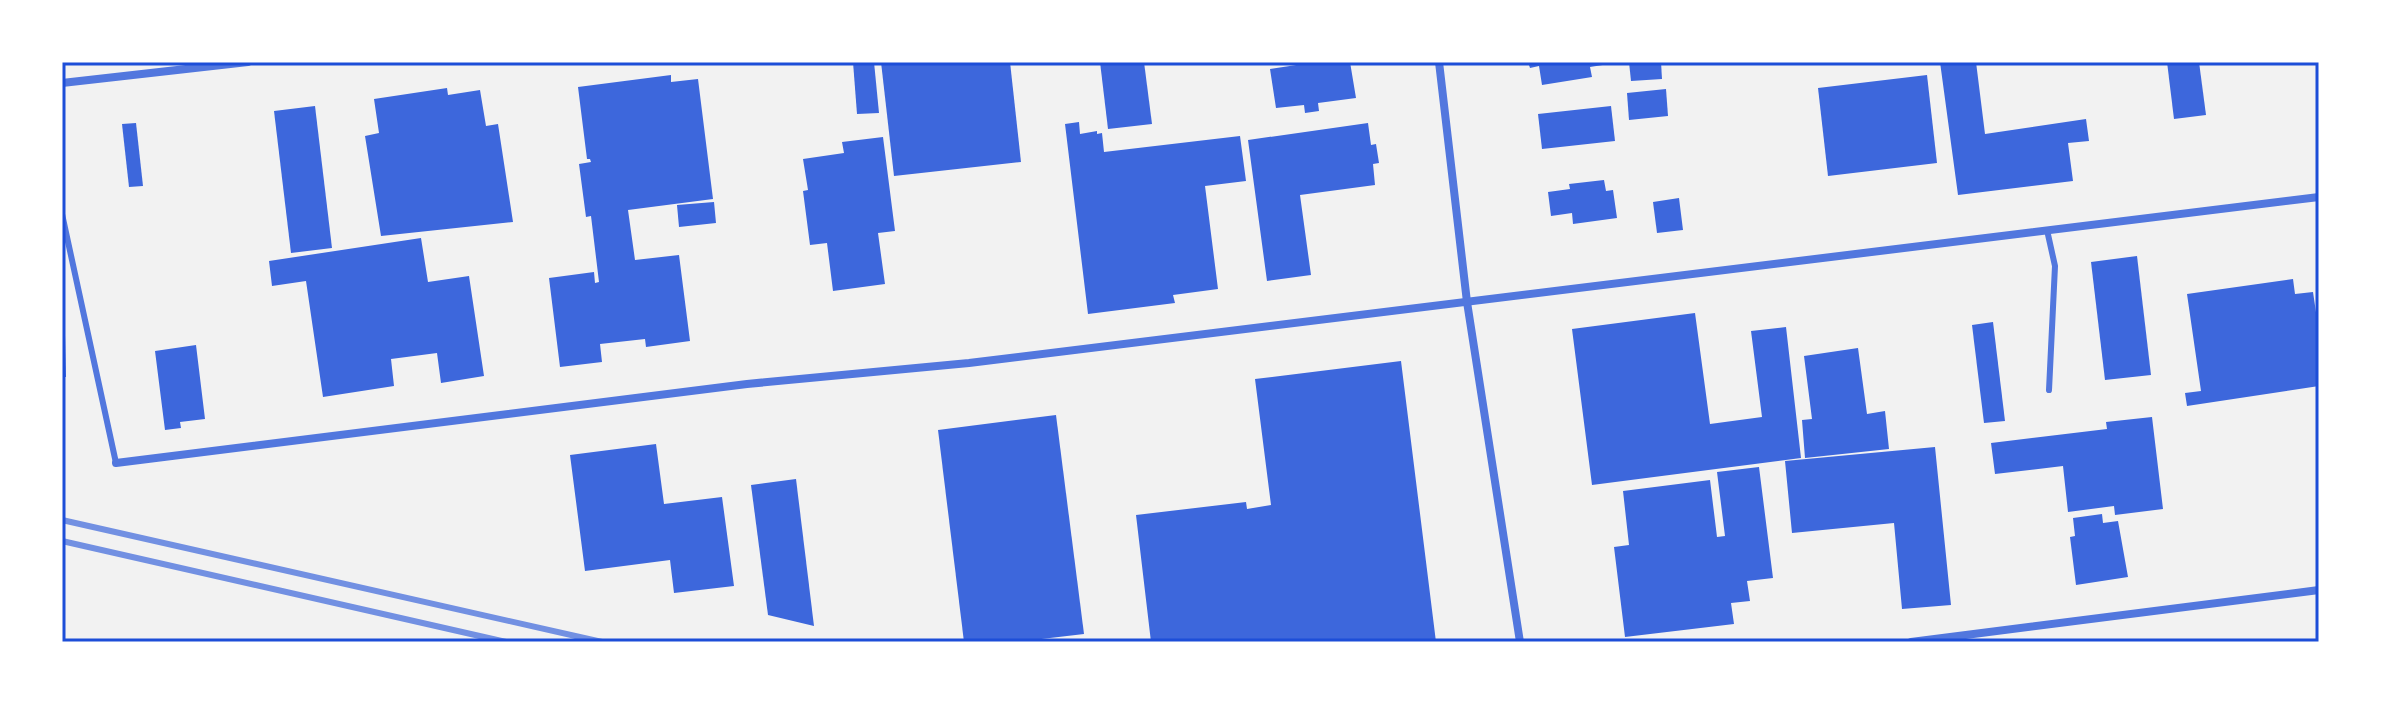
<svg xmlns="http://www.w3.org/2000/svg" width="2381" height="704" font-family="Figtree,sans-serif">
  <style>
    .building { fill: #3d67dc }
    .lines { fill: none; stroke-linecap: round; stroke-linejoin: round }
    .service { stroke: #5277de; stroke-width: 6 }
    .minor { stroke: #5277de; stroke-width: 8 }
    .rail { stroke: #7290e2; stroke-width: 6 }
    .neatline { fill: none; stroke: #1d4ed8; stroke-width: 3 }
  </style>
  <rect width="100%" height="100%" fill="#f2f2f2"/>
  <g class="building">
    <path d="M853,62h21l5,51 -22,1z"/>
    <path d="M881,62h129l11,100 -127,14z"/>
    <path d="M1100,62h44l8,62 -44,5z"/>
    <path d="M1316,62h34l6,36 -38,5 1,8 -14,2 -1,-8 -28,3 -6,-39z"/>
    <path d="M1528,62h81v2l-19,3 2,10 -50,8 -3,-19 -9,2z"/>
    <path d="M1629,62h32l1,17 -31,2z"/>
    <path d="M1940,62h36l9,72 101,-15 3,22 -21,2 5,38 -115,14z"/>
    <path d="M2167,62h32l7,53 -32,4z"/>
    <path d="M671,75v7l27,-3 15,120 -85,11 7,50 44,-5 11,86 -44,6 -1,-8 -45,5 2,18 -42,5 -11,-89 45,-6 1,11 4,-1 -8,-66 -5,1 -7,-53 12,-2 -1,-3h-3l-9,-72z"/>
    <path d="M1927,75l10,88 -109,13 -10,-88z"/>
    <path d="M447,88l1,7 32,-5 6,36 12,-2 15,98 -132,14 -16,-100 14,-3 -5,-34z"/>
    <path d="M1666,89l2,27 -39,4 -2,-27z"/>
    <path d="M315,106l17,142 -41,5 -17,-142z"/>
    <path d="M1611,106l4,35 -73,8 -4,-35z"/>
    <path d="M1079,122l1,12 17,-3v3l5,-1 2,19 136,-16 6,45 -41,5 13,103 -45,6 2,8 -87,11 -23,-190z"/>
    <path d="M136,123l7,63 -14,1 -7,-63z"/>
    <path d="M1368,123l3,22 5,-1 3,19 -6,1 2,21 -75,10 11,80 -44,6 -19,-141z"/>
    <path d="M883,137l12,94 -17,2 7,51 -52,7 -6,-48 -17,2 -7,-54 5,-1 -5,-31 41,-6 -2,-11z"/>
    <path d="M1604,180l2,11 7,-1 4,28 -44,6 -1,-11 -21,3 -3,-24 22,-3 -1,-5z"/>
    <path d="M1679,198l4,32 -26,3 -4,-31z"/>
    <path d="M714,202l2,21 -37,4 -2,-22z"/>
    <path d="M421,238l7,44 41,-6 15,100 -43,7 -4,-30 -46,6 3,27 -71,11 -17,-116 -34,5 -3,-25z"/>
    <path d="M2137,256l14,119 -46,5 -14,-118z"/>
    <path d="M2293,279l2,15 18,-2 4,27h2v67l-132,20 -2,-13 16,-2 -14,-97z"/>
    <path d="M1695,313l15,111 52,-7 -11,-86 35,-4 15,131 -209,27 -20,-156z"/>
    <path d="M1993,322l12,99 -21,2 -12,-98z"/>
    <path d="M62,335h3l1,42h-4z"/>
    <path d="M196,345l9,74 -25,3 1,6 -16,2 -10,-79z"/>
    <path d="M1858,348l9,66 18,-3 4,38 -84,9 -3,-38 10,-1 -8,-63z"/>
    <path d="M1401,361l35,281h-285l-15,-127 110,-13 1,7 24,-4 -16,-126z"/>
    <path d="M1056,415l28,219 -68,8h-52l-26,-212z"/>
    <path d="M2152,417l11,92 -48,6 -1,-9 -46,6 -5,-46 -68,8 -4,-31 116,-14 -1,-7z"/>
    <path d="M656,444l8,60 58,-7 12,89 -60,7 -4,-33 -85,11 -15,-116z"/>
    <path d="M1935,447l16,158 -49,4 -8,-86 -102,10 -7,-72z"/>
    <path d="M1759,467l14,111 -26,3 3,20 -19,2 3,21 -109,13 -11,-90 15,-2 -6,-54 87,-11 7,57 8,-1 -8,-64z"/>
    <path d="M796,479l18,147 -46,-11 -17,-130z"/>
    <path d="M2102,514l1,9 15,-2 10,56 -52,8 -6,-48 5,-1 -2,-18z"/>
  </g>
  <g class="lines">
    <g class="service">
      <path d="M62,214l54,249"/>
      <path d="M2047,230l8,36 -6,124"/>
    </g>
    <g class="minor">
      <path d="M1439,62l28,240 53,340"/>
      <path d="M62,83l186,-21"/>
      <path d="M116,463l631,-79 222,-21 1350,-166"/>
      <path d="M1911,642l408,-52"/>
    </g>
    <g class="rail">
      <path d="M62,520l540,122"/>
      <path d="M62,541l444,101"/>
    </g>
  </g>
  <rect width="2381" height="704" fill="none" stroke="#ffffff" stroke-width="128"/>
  <rect x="64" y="64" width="2253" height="576" class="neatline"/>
</svg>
